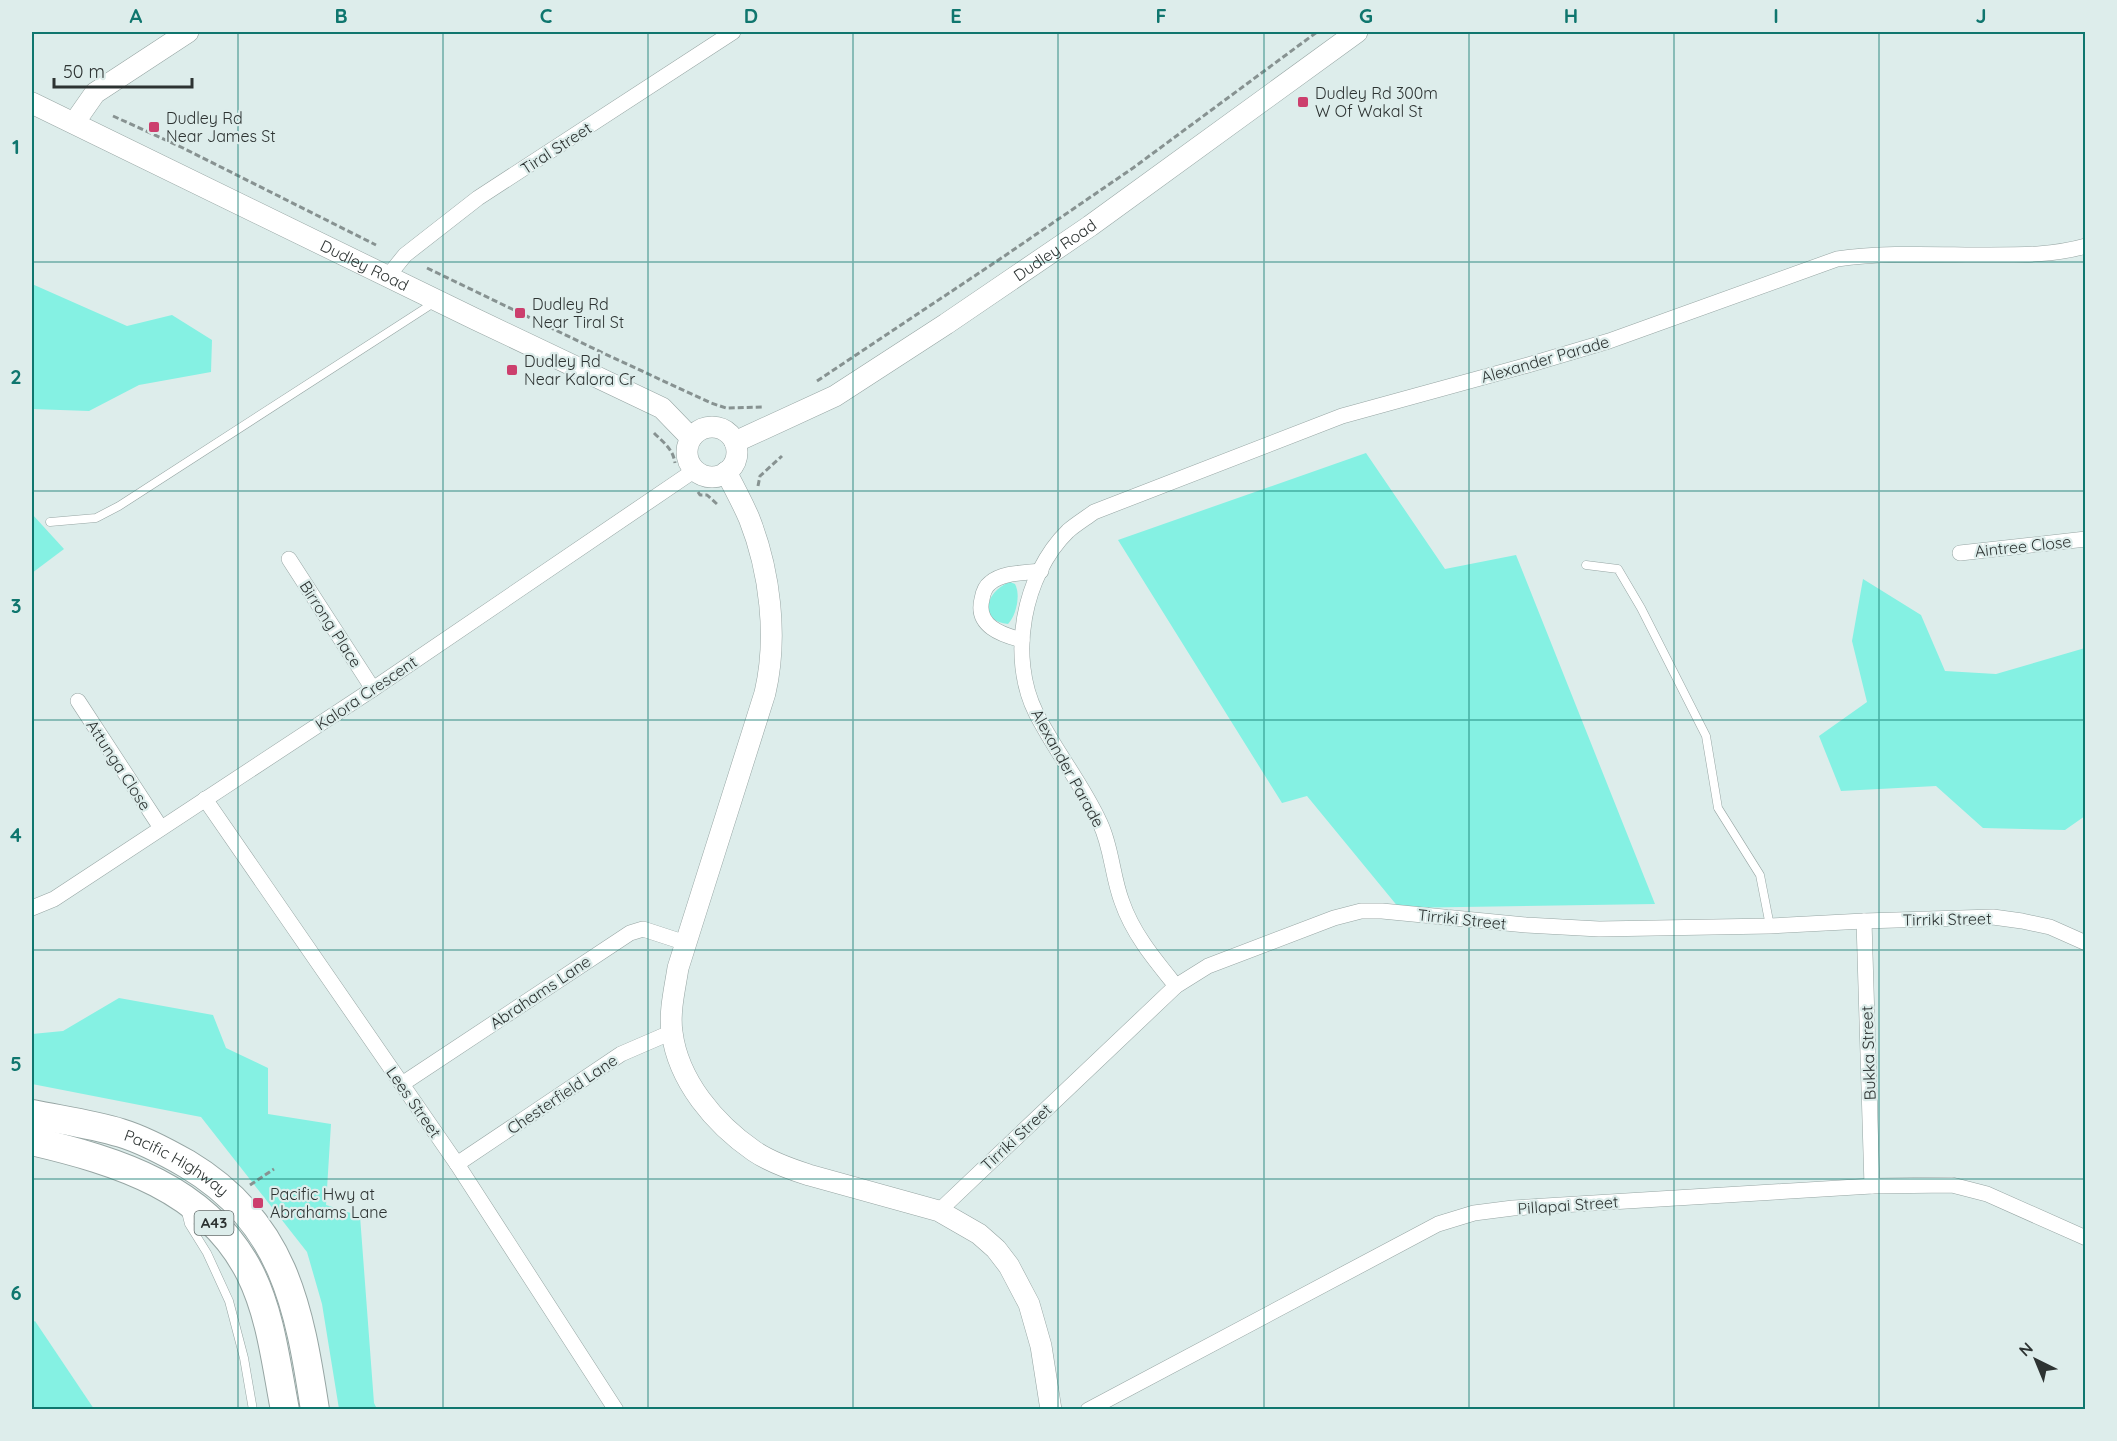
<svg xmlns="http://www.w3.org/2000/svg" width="2117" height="1441" font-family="Quicksand,sans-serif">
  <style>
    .green { fill: #85f1e3 }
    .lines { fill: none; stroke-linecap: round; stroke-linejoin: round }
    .lane-casing { stroke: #96a5a3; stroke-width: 9 }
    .street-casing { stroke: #96a5a3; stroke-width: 16 }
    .secondary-casing { stroke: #96a5a3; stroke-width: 22 }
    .highway-casing { stroke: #96a5a3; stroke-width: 30 }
    .path { stroke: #879291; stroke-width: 3; stroke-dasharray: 6 3; stroke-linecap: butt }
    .lane { stroke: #fff; stroke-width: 8 }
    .street { stroke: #fff; stroke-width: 15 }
    .secondary { stroke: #fff; stroke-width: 21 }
    .highway { stroke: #fff; stroke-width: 28 }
    .grid { fill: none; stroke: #0f766e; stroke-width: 1.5; stroke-opacity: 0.55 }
    .poi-dot { fill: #cc3f6d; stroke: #ddedeb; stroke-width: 2 }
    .labels { text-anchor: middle; stroke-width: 4.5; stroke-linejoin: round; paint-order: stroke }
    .shield { fill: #ddedeb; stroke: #626b6a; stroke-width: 1.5 }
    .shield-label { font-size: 15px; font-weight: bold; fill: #2d3332 }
    .poi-label { font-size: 16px; fill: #2d3332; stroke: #ddedeb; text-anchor: start }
    .street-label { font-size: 16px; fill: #2d3332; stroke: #ddedeb }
    .neatline { fill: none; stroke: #0f766e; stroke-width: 2 }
    .grid-label { font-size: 20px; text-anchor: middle; font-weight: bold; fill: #0f766e }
  </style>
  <rect width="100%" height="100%" fill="#ddedeb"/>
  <g class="green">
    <path d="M32,284l95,42 45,-11 40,25 -1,32 -72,13 -50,26 -57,-2z"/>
    <path d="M1366,453l79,116 71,-14 139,349 -256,4 -92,-112 -25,7 -164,-263z"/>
    <path d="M32,514l32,35 -32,24z"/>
    <path d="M1863,579l58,36 24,56 51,3 89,-26v168l-20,14 -82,-2 -47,-42 -95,5 -22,-55 48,-34 -15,-61z"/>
    <path d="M1010,582l5,2c6,11 1,32 -7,40 -30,-3 -23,-33 2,-42z"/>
    <path d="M119,998l94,17 13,33 42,20v46l63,10 -5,81 34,11 14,187 3,6h-38l-17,-105 -15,-52 -106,-135 -169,-33v-50l31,-3z"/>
    <path d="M35,1321l59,88h-62v-86z"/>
  </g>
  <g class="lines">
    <g class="lane-casing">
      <g id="lane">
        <path d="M50,522l46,-4 23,-12 316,-204"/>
        <path d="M1586,565l32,4 23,39 65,128 12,72 42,67 10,51"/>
        <path d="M186,1212l3,12 18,29 22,48 15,57 9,52"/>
      </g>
    </g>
    <g class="street-casing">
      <g id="street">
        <path d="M388,276l17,-21 73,-57 255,-166"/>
        <path d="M1960,553l126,-14"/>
        <path d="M289,559l84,130"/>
        <path d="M1022,640c-20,-5 -47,-14 -40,-41 1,-6 4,-13 8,-16 13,-11 35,-10 51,-12"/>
        <path d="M78,701l83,127"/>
        <path d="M205,799l252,365 159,246"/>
        <path d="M32,908l22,-9 319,-210 322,-219"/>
        <path d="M1864,921l8,265"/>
        <path d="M1176,986c-21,-26 -43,-52 -54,-84 -10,-26 -10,-54 -22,-79 -17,-38 -45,-72 -64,-110 -28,-56 -13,-138 32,-182 8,-7 18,-13 26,-19l248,-96 186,-51 81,-24 228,-82c50,-7 102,-4 152,-4 33,0 65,0 97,-9"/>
        <path d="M402,1084l228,-151 13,-4 43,14"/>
        <path d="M457,1164l164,-110 51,-22"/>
        <path d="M939,1211l237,-225 32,-20 126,-48 27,-7h21l144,14 73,4 171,-3 94,-5 129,-4 29,4 28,6 36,16"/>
        <path d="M1088,1410l350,-186 36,-11 39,-5 359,-22 80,-1 35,9 99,44"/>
      </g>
    </g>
    <g class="secondary-casing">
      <g id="secondary">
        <path id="s1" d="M32,103l443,216 187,89 29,30"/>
        <path d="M74,123l21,-30 93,-61"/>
        <circle cx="712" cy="452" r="25"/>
        <path id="s2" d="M735,442l100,-46 111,-72 144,-98 267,-194"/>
        <path d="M726,472c8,15 16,30 23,46 21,53 29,119 16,175l-87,275c-3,20 -9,44 -6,64 6,49 43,92 82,119 16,11 36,18 55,24l130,36 40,23 17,15 13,17 20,38 12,42 10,64"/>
      </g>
    </g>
    <g class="highway-casing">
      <g id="highway">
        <path id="s3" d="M32,1114c29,6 60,10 89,19 23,7 45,19 66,31 97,58 112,142 128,246"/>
        <path d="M32,1141c85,20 175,47 218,132 21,42 26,91 35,137"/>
      </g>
    </g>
    <g class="path">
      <path d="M113,116l70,32 193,97"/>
      <path d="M427,268l176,85 108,50 15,5 36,-1"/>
      <path d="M817,381l186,-124 130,-89 184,-136"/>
      <path d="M654,433c10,10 19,16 21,30"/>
      <path d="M758,486l2,-10 22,-20"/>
      <path d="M698,492l2,3h7l11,10"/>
      <path d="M250,1185l24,-16"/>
    </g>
    <use href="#lane" class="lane"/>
    <use href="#street" class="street"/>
    <use href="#secondary" class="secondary"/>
    <use href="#highway" class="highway"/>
  </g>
  <path class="grid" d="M238,32v1378M443,32v1378M648,32v1378M853,32v1378M1058,32v1378M1264,32v1378M1469,32v1378M1674,32v1378M1879,32v1378M32,262h2054M32,491h2054M32,720h2054M32,950h2054M32,1179h2054"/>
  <g class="poi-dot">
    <rect x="1297" y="96" width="12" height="12" rx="3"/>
    <rect x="148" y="121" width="12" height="12" rx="3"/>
    <rect x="514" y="307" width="12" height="12" rx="3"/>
    <rect x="506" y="364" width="12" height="12" rx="3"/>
    <rect x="252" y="1197" width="12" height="12" rx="3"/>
  </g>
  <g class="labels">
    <rect class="shield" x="194.5" y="1211" width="39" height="24" rx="4.5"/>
    <g class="shield-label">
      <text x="214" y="1228">A43</text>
    </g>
    <g class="poi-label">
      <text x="1315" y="99">Dudley Rd 300m<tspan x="1315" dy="18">W Of Wakal St</tspan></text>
      <text x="166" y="124">Dudley Rd<tspan x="166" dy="18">Near James St</tspan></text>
      <text x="532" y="310">Dudley Rd<tspan x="532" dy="18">Near Tiral St</tspan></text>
      <text x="524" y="367">Dudley Rd<tspan x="524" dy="18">Near Kalora Cr</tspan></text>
      <text x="270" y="1200">Pacific Hwy at<tspan x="270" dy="18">Abrahams Lane</tspan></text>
    </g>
    <g class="street-label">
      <text transform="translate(556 148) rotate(-33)" y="6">Tiral Street</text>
      <text dy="6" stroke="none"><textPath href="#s2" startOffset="374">Dudley Road</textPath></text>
      <text dy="6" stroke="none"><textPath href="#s1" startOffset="370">Dudley Road</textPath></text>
      <text transform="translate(1545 359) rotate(-16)" y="6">Alexander Parade</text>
      <text transform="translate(2023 546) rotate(-6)" y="6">Aintree Close</text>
      <text transform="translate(331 624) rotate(57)" y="6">Birrong Place</text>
      <text transform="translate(366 693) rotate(-34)" y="6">Kalora Crescent</text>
      <text transform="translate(119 765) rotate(57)" y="6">Attunga Close</text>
      <text transform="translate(1068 768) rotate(61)" y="6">Alexander Parade</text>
      <text transform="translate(1462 919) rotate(6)" y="6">Tirriki Street</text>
      <text transform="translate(1947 919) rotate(-1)" y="6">Tirriki Street</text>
      <text transform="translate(540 992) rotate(-34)" y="6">Abrahams Lane</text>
      <text transform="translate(1868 1053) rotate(-92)" y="6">Bukka Street</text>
      <text transform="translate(562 1094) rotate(-34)" y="6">Chesterfield Lane</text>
      <text transform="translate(414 1102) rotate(55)" y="6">Lees Street</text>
      <text transform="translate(1016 1137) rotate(-43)" y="6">Tirriki Street</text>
      <text dy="6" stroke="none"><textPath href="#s3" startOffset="154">Pacific Highway</textPath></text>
      <text transform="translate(1568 1205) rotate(-4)" y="6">Pillapai Street</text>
    </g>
  </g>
  <rect width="2117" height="1441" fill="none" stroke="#ddedeb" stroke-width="66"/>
  <g transform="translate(2036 1360) rotate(317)" stroke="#ddedeb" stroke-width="4.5" paint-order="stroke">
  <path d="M0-4.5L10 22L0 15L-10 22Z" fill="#2d3332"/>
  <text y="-9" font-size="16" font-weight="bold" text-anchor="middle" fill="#2d3332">N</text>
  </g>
  <path d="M54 78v9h138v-9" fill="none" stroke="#2d3332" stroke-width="3"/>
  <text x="63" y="78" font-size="18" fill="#2d3332" stroke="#ddedeb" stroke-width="4.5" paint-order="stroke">50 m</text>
  <rect x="33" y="33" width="2051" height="1375" class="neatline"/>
  <g class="grid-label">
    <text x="136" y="23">A</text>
    <text x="341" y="23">B</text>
    <text x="546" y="23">C</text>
    <text x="751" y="23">D</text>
    <text x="956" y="23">E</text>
    <text x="1161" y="23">F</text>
    <text x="1366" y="23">G</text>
    <text x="1571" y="23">H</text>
    <text x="1776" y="23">I</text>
    <text x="1981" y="23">J</text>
    <text x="16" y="154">1</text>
    <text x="16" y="384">2</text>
    <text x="16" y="613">3</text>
    <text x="16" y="842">4</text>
    <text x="16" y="1071">5</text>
    <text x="16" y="1300">6</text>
  </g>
</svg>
